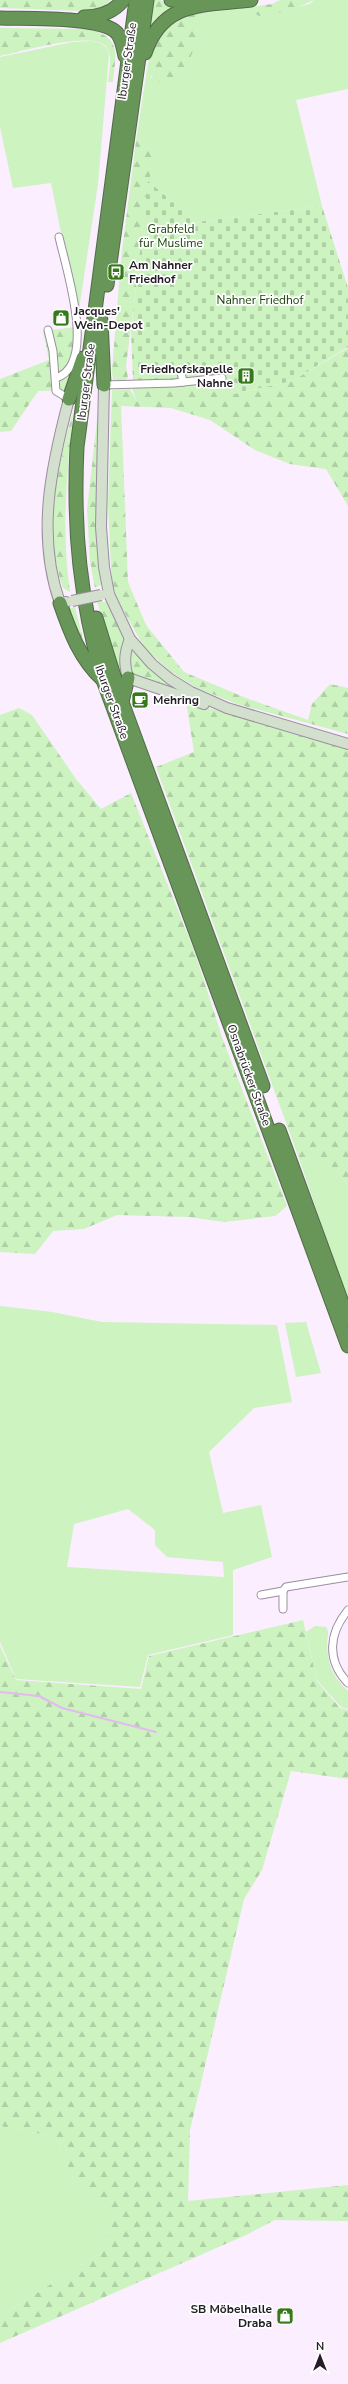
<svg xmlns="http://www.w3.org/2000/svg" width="348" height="2384" font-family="'Nunito Sans',sans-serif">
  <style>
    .green { fill: #ccf3c0; fill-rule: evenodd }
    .forest { fill: url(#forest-firs) }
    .cemetery { fill: url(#cemetery-stones) }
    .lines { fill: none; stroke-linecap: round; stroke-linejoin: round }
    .stream { stroke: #e6b9f1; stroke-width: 2 }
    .street-casing { stroke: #9c8da0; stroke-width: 9 }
    .secondary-casing { stroke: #9c8da0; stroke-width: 12 }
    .highway-casing { stroke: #506c47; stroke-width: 15 }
    .street { stroke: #fff; stroke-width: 7 }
    .secondary { stroke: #d2e0cd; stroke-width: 10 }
    .highway { stroke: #689659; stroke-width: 13 }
    .secondary-bridge-casing { stroke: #9c8da0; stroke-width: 12; stroke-linecap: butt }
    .secondary-bridge { stroke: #d2e0cd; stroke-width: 10 }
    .labels { text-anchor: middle; stroke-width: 3.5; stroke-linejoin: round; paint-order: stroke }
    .street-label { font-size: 12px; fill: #231d25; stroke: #fff }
    .park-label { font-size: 12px; fill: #1b430a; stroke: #fff }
    .poi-label { font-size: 12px; font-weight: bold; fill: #231d25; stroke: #fff; text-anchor: start }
  </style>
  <defs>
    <pattern id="forest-firs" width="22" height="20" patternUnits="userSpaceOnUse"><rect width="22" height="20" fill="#ccf3c0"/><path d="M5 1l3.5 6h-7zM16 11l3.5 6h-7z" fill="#afd0a5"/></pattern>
    <pattern id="cemetery-stones" width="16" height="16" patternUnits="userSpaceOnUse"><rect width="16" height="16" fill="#ccf3c0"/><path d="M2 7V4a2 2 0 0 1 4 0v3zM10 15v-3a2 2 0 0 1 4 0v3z" fill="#afd0a5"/></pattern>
  </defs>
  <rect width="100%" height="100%" fill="#fbeefe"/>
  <g class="green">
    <path d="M314,0h34v89l-52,11 26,106 -125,16 -49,-41 7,-42 -19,2 11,-72 5,10 46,-48 -3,-17 49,-6 15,8 51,-12z"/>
    <path d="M90,41c10,1 16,3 19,13l-11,130 -20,132 -27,-133 -38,5 -13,-61v-70l73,-15z"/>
    <path d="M319,1156l29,28v118l-48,-141z"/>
    <path d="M0,1306l52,6 50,10 175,3 15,77 -38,6 -45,44 14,61 38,-8 11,52 -39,13v65l-85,20 -8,32 -124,-8 -16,-37zM128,1509l27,21v15l12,12 56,5 1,15 -157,-10 7,-43z"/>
    <path d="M306,1322l15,51 -25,4 -11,-54z"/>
    <path d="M315,1626l11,1c4,6 1,10 1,16 1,23 5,32 21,48v18l-7,-2 -24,-27 -11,-48z"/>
    <path d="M0,2126l56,11 19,46 41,32 -17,39 -99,62z"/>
  </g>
  <g class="forest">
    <path d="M0,0h111l-9,8 -19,3 -83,-3z"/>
    <path d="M153,0h7l15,8 -14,6 -12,14z"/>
    <path d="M280,0h34l-25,11 -30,5 -15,-8 28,-4z"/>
    <path d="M195,14c2,9 4,16 2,25 -4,22 -33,66 -50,30 6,-32 17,-44 48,-55z"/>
    <path d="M0,28l88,1c34,8 28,25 25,53h-5c1,-10 5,-25 -1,-34 -11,-19 -87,4 -107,8z"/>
    <path d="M155,138l-29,228 2,12 -5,3 -10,-1 -1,-9 9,-112 15,-118z"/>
    <path d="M76,327l-8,63 -30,1 -27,40 -11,1v-53l49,-19 -6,-29z"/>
    <path d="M348,348v158l-22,-37 -36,-5 -35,-14 -45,-30 -39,-12 -50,-2 7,176 18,43 38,47 62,26 62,22 4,-16 18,-20 18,4v46l-111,-30 -40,-16 -26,-16 -27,-25 -22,-39 -10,-22 -4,-80 4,-116 18,-1 7,13 -7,-19 90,-4 13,15 59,-13z"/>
    <path d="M101,409l1,175 -7,4 -5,-27 -3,-51 11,-99z"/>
    <path d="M73,412c-6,60 -12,119 -3,180l-7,-4c-20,-57 -6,-119 10,-176z"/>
    <path d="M97,601l9,1 19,35 -6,21 4,18 -2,6z"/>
    <path d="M75,607l11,45 -11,-23 -6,-21z"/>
    <path d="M133,648l58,48 -59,-20 -5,-25z"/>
    <path d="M186,701l162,49v434l-29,-28 -19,5 -144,-394 38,-15z"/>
    <path d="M19,708l13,7 44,64 25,30 30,-16 64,160 28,87 64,166 -12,10 -51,6 -35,-5 -72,-2 -33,14 -31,2 -18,23 -35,-2v-537z"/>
    <path d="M303,1620l14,61 23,27 8,2v69l-57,-8 -29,99 -18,29 -54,231 -2,71 160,-16v36l-73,-1 -29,15 -246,108v-27l99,-62 17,-39 -41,-32 -19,-46 -56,-11v-480l16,34 125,9 8,-33z"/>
  </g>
  <path class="cemetery" d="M148,181l49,41 125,-16 26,82v59l-56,34 -59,13 -13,-17 -37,5 -50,-2 -2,-49z"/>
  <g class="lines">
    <path class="stream" d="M0,1692l39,4 23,12 94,24"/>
    <g class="street-casing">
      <g id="street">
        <path d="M48,330l5,21 3,40 13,8"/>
        <path d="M181,372l2,10"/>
        <path d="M56,378c42,-14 10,-109 3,-141"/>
        <path d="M104,385l70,-2 48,-5"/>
        <path d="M261,1595l22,-4 3,-4 62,-10"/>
        <path d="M283,1609v-18"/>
        <path d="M348,1610c-19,23 -22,50 0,73"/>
      </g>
    </g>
    <g class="secondary-casing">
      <g id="secondary">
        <path d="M104,385l-3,142 3,40 5,27 21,45 22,25 18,15 21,13 36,16 121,36"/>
        <path d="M66,602l-6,1c-24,-68 -9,-136 9,-204"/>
        <path d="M130,639c-6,14 -6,25 -2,39l76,26"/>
      </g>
    </g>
    <g class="highway-casing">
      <g id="highway">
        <path d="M136,0l-59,447c-4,84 3,153 26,233l245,666"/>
        <path d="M171,0l25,2"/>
        <path d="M84,17c15,0 30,-5 39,-17"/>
        <path d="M0,18c24,1 102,-2 117,15 5,6 6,14 8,23"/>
        <path d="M145,53c18,-53 58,-47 106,-53"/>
        <path d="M107,285l40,-285"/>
        <path d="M101,320l3,65"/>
        <path d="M69,399l14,-41"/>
        <path d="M60,603c10,29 20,56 43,77"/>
        <path d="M96,618l26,84 141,384"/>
        <path d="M122,702l6,-24"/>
        <path d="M279,1130l69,189"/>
      </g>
    </g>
    <use href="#street" class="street"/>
    <use href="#secondary" class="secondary"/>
    <use href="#highway" class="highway"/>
    <g class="secondary-bridge-casing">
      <path id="secondary-bridge" d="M72,601l29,-6"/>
    </g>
    <use href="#secondary-bridge" class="secondary-bridge"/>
  </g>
  <defs>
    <g id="bus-square" transform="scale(0.9)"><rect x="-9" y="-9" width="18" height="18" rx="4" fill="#36791b" stroke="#fff"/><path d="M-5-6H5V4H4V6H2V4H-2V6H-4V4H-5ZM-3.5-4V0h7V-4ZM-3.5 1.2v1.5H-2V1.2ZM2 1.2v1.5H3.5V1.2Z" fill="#fff"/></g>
    <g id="shop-square" transform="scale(0.9)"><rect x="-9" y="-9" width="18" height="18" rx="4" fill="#36791b" stroke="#fff"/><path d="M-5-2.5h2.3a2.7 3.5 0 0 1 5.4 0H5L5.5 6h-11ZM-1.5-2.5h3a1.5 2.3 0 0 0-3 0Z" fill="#fff"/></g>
    <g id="building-square" transform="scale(0.9)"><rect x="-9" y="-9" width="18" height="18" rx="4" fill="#36791b" stroke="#fff"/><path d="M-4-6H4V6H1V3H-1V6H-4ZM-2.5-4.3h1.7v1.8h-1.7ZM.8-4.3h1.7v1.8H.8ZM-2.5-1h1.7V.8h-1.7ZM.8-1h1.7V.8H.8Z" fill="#fff"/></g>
    <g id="cafe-square" transform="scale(0.9)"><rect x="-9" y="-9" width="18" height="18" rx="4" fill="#36791b" stroke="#fff"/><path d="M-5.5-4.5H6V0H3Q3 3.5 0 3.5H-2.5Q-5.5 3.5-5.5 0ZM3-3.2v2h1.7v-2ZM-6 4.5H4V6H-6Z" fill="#fff"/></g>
  </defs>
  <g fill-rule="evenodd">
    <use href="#bus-square" x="116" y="272"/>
    <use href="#shop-square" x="61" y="318"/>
    <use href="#building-square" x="246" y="376"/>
    <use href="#cafe-square" x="140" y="700"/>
    <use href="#shop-square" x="285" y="2316"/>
  </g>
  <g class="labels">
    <g class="street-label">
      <text transform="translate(127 61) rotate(-82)" y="4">Iburger Straße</text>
      <text transform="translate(86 382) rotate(-83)" y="4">Iburger Straße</text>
      <text transform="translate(112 702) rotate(70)" y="4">Iburger Straße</text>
      <text transform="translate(249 1075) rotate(70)" y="4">Osnabrücker Straße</text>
    </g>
    <g class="park-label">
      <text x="171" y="233">Grabfeld<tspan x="171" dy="14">für Muslime</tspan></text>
      <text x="260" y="304">Nahner Friedhof</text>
    </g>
    <g class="poi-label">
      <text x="129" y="269">Am Nahner<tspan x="129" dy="14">Friedhof</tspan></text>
      <text x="74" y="315">Jacques'<tspan x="74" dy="14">Wein-Depot</tspan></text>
      <text x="233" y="373" text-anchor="end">Friedhofskapelle<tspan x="233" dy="14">Nahne</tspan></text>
      <text x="153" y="704">Mehring</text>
      <text x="272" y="2313" text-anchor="end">SB Möbelhalle<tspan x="272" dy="14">Draba</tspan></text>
    </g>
  </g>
  <g transform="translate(320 2356)" stroke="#ffffff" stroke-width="3" paint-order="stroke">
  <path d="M0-3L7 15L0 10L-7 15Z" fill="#231d25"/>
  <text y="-6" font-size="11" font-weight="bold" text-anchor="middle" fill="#231d25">N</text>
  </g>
</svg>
